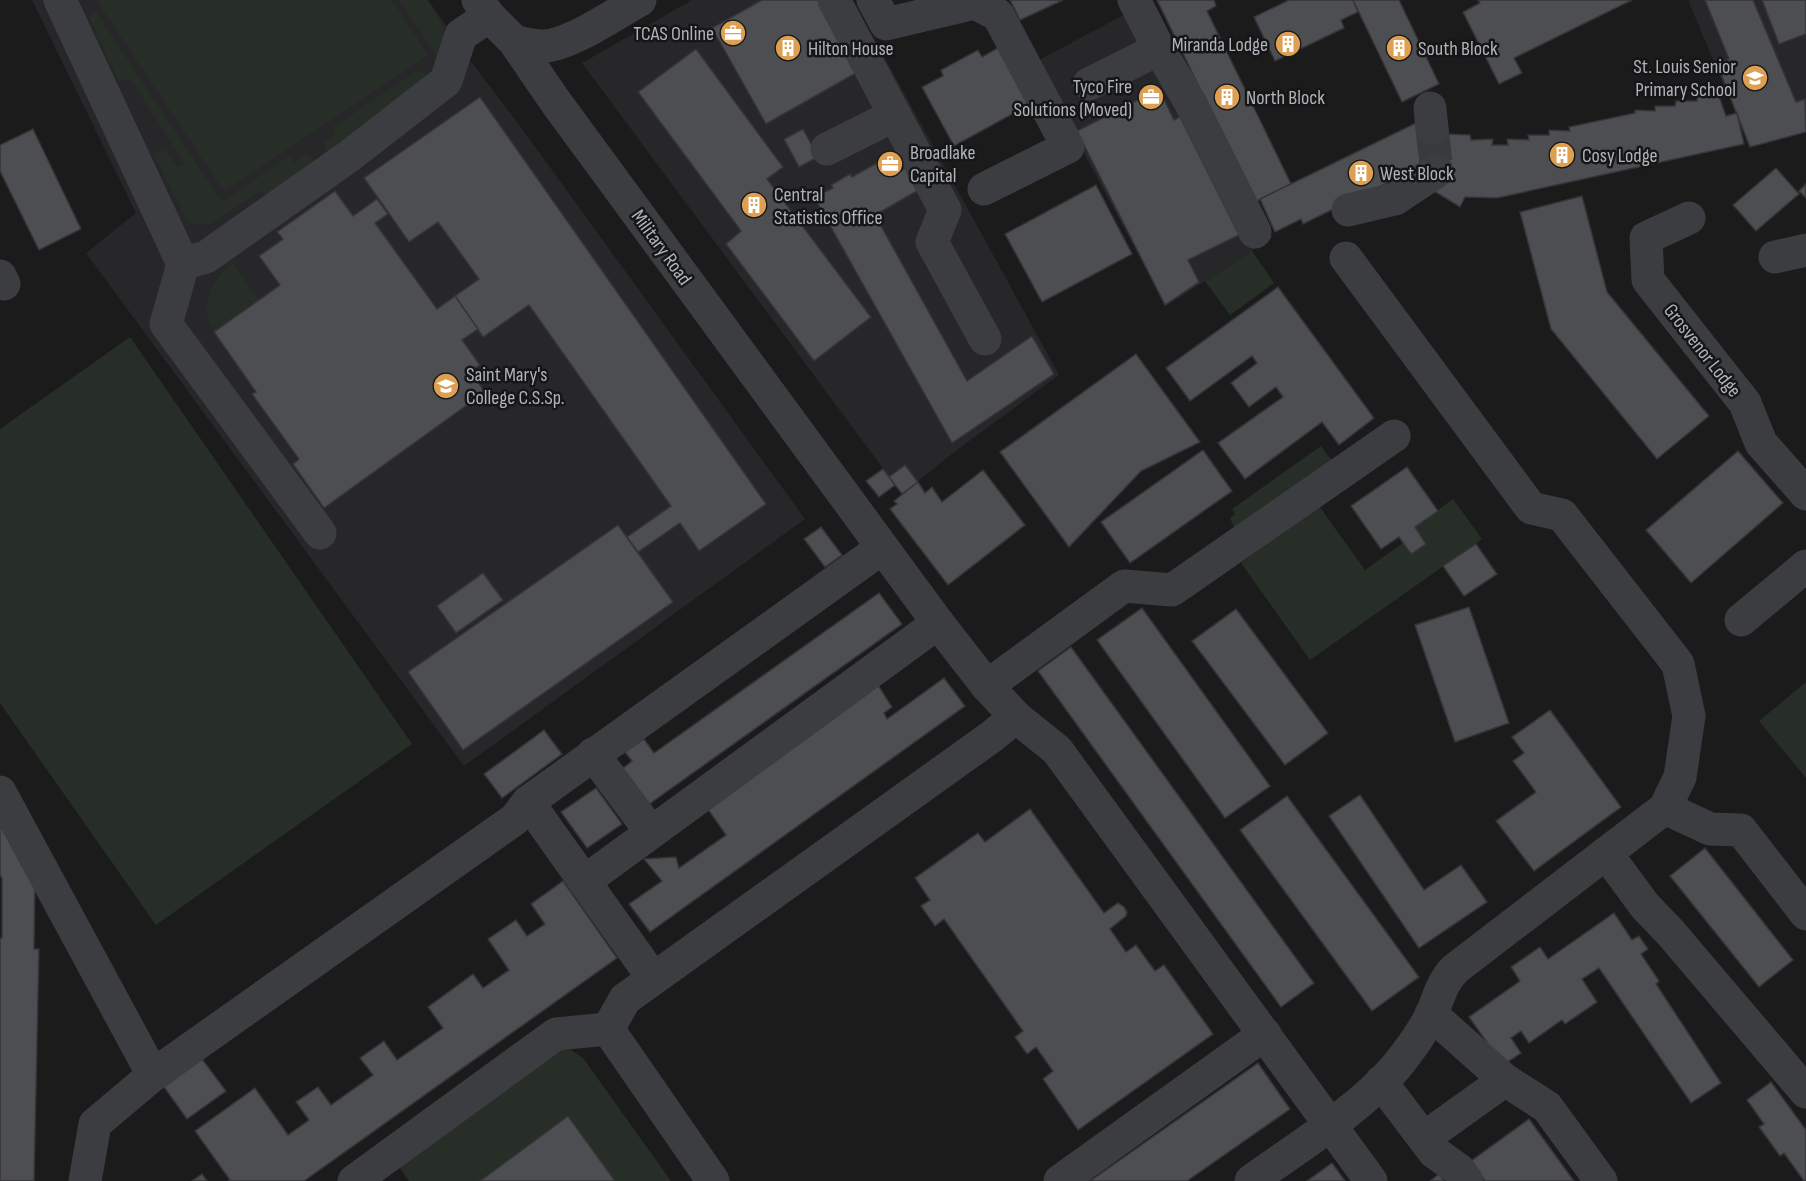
<svg xmlns="http://www.w3.org/2000/svg" width="1806" height="1181" font-family="'Sofia Sans Condensed',sans-serif">
  <style>
    .built { fill: #272729 }
    .green { fill: #272e27 }
    .building { fill: #4d4e51; stroke: #353538; stroke-width: 1.5 }
    .lines { fill: none; stroke-linecap: round; stroke-linejoin: round }
    .minor-tunnel { stroke: #393a3c; stroke-width: 33; stroke-dasharray: 33 16; stroke-linecap: butt }
    .minor { stroke: #3c3d41; stroke-width: 33 }
    .labels { text-anchor: middle; stroke-width: 5; stroke-linejoin: round; paint-order: stroke }
    .poi-label { font-size: 20px; fill: #afb4ba; stroke: #161617; text-anchor: start }
    .street-label { font-size: 20px; fill: #afb4ba; stroke: #161617 }
  </style>
  <rect width="100%" height="100%" fill="#1b1b1c"/>
  <g class="built">
    <path d="M32,0h396l44,63 48,63 285,393 -341,247 -378,-513 50,-40z"/>
    <path d="M692,0h161l206,375 -102,75 -55,44 -320,-431z"/>
    <path d="M1152,0l120,238 -106,68 -131,-244z"/>
    <path d="M1688,0h118v132l-56,15z"/>
  </g>
  <g class="green">
    <path d="M96,0h296l36,55 -204,137z"/>
    <path d="M399,0h28c14,23 23,34 14,62z"/>
    <path d="M95,10l127,192 67,-46 5,7 12,-8 3,1 9,10 -49,34 -7,-10 -50,33 -8,2 -16,-3 -35,-68 11,-6 13,19 8,-4 -55,-84 -11,3 -30,-66z"/>
    <path d="M415,72h7l10,5 -102,80 -7,-15 13,-8 -4,-6z"/>
    <path d="M1252,251l22,32 -44,32 -25,-34z"/>
    <path d="M233,263l26,37 -45,32c-17,-26 -3,-51 19,-69z"/>
    <path d="M130,337l282,407 -256,181 -156,-222v-274z"/>
    <path d="M1321,446l12,16 -98,68 -5,-12 5,-4 -3,-5z"/>
    <path d="M1453,499l29,40 -172,121 -69,-97 78,-57 46,64 38,-27 8,11 15,-10 -11,-17z"/>
    <path d="M1806,682v96l-47,-57z"/>
    <path d="M561,1049l10,1 12,8 88,123h-56l-47,-65 -88,65h-71l-10,-14z"/>
  </g>
  <g class="building">
    <path d="M762,0h62l39,69 -97,55 -54,-96z"/>
    <path d="M1010,0h53l-43,20z"/>
    <path d="M1157,0h57l2,6 -9,5 84,173 -36,18z"/>
    <path d="M1289,0h64l5,12 -17,8 3,8 -69,33 -21,-44z"/>
    <path d="M1353,0h46l40,84 -37,18z"/>
    <path d="M1478,0h154l-118,58 8,15 -23,11 -36,-72 17,-9z"/>
    <path d="M1705,0h48l43,102 9,-3 1,33 -56,15 -33,-83 12,-5z"/>
    <path d="M1762,0h44v34l-27,10z"/>
    <path d="M1005,44l31,57 -82,45 -32,-59 21,-11 -2,-6 37,-20 4,7z"/>
    <path d="M696,49l87,118 -16,12 104,138 -57,44 -88,-117 15,-13 -103,-139z"/>
    <path d="M1159,89l15,31 11,-6 60,118 -57,28 11,22 -34,23 -88,-174z"/>
    <path d="M1697,96h22l7,20 11,-3 7,31 -247,54 -32,-1 -5,10 -26,-16 -6,-31 1,-11 -10,-20 27,5 24,1 1,5 22,-1 -1,6h16l-1,-6 22,1 -1,-5h21v-5l21,1 -1,-4 66,-14v-3l20,1v-5h20l1,-5h21z"/>
    <path d="M480,97l286,407 -67,47 -19,-28 -42,29 -11,-15 44,-31 -142,-201 -46,32 -28,-41 24,-17 -41,-57 -29,20 -45,-64z"/>
    <path d="M1420,121l-1,8 10,20 -1,11 2,2 -127,62 -2,-5 -26,13 -15,-33z"/>
    <path d="M33,129l48,100 -42,21 -39,-79v-26z"/>
    <path d="M803,129l15,28 -19,10 -15,-28z"/>
    <path d="M893,154l8,17 5,-3 11,23 -42,24 92,166 65,-45 22,38 -102,69 -138,-246 19,-9 -2,-3 19,-11 2,3z"/>
    <path d="M1776,168l23,26 -43,37 -23,-26z"/>
    <path d="M1806,184v14l-7,-7z"/>
    <path d="M1096,185l36,69 -90,48 -37,-68z"/>
    <path d="M335,191l18,25 24,-17 11,15 -13,9 62,86 18,-13 23,33 -16,11 18,25 -10,6 15,21 -161,116 -31,-44 6,-5 -47,-65 4,-2 -42,-60 66,-47 -21,-29 24,-17 -6,-7z"/>
    <path d="M1582,196l25,96 102,124 -52,43 -106,-130 -31,-117z"/>
    <path d="M1278,287l96,131 -35,27 -17,-23 -77,57 -27,-36 65,-46 -7,-10 -27,20 -18,-24 26,-20 -5,-7 -62,45 -24,-33z"/>
    <path d="M1136,354l64,88 -59,29 -72,76 -69,-95z"/>
    <path d="M1203,450l29,41 -102,72 -29,-41z"/>
    <path d="M1738,451l45,52 -92,80 -45,-53z"/>
    <path d="M905,465l13,17 -16,12 -13,-17z"/>
    <path d="M1407,467l31,44 -23,16 11,17 -15,10 -12,-17 -18,12 -30,-43z"/>
    <path d="M883,469l12,16 -16,12 -13,-16z"/>
    <path d="M983,470l42,55 -77,60 -58,-76 7,-5 -3,-3 24,-19 7,11 7,-6 10,15z"/>
    <path d="M618,525l55,77 -210,148 -55,-78z"/>
    <path d="M821,527l21,28 -17,12 -21,-28z"/>
    <path d="M1476,544l21,30 -33,22 -21,-30z"/>
    <path d="M483,573l20,27 -47,33 -19,-27z"/>
    <path d="M879,593l23,31 -254,181 -26,-36 10,-8 -7,-9 19,-13 10,14z"/>
    <path d="M1469,607l40,116 -54,19 -40,-117z"/>
    <path d="M1142,608l128,178 -45,32 -128,-178z"/>
    <path d="M1236,609l92,124 -43,32 -93,-124z"/>
    <path d="M1071,647l243,336 -33,24 -243,-336z"/>
    <path d="M944,678l21,28 -315,226 -21,-28 33,-23 -18,-22 32,-2 3,11 47,-33 -21,-30 171,-123 16,25 -8,6 3,6z"/>
    <path d="M1550,710l71,97 -87,64 -38,-50 40,-29 -23,-31 11,-8 -12,-16z"/>
    <path d="M544,730l18,24 -60,44 -18,-24z"/>
    <path d="M596,788l26,36 -35,24 -26,-36z"/>
    <path d="M1360,795l64,95 37,-25 26,37 -68,46 -90,-132z"/>
    <path d="M1287,796l132,181 -47,34 -132,-181z"/>
    <path d="M1030,809l74,104 14,-10 6,4 3,5 -1,4 -16,13 16,23 10,-7 19,26 9,-6 49,69 -135,96 -35,-51 10,-8 -17,-24 -9,7 -12,-17 8,-6 -79,-112 -9,7 -14,-20 9,-6 -15,-22 63,-45 7,9z"/>
    <path d="M0,814l35,65 -1,70h5l-5,232h-34v-243h2v-60l-2,-3z"/>
    <path d="M1705,848l88,112 -34,27 -89,-111z"/>
    <path d="M563,881l54,77 -313,223h-76l2,-1 -35,-49 60,-43 33,47 21,-15 -13,-18 22,-15 13,18 42,-30 -13,-17 24,-17 13,19 46,-32 -15,-21 45,-33 10,14 26,-18 -21,-31 28,-19 11,16 18,-12 -14,-20z"/>
    <path d="M1614,913l18,27 7,-4 9,13 -7,5 18,27 -3,3 65,99 -30,20 -92,-135 -17,11 15,23 -32,22 -3,-4 -33,23 -8,-12 -10,7 10,15 -18,12 -34,-48 51,-36 -9,-14 29,-20 8,12z"/>
    <path d="M202,1059l24,32 -39,28 -23,-32z"/>
    <path d="M1258,1063l32,46 -103,72h-97z"/>
    <path d="M1771,1082l35,48v51h-2l-20,-28 -4,3 -21,-29 5,-3 -17,-24z"/>
    <path d="M568,1116l47,65h-135z"/>
    <path d="M1529,1119l45,62h-89l-14,-20z"/>
    <path d="M1332,1163l13,18h-38z"/>
    <path d="M202,1174l5,7h-15z"/>
    <path d="M1439,1174l5,7h-14z"/>
  </g>
  <g class="lines">
    <path class="minor-tunnel" d="M1432,129l5,42"/>
    <g class="minor">
      <path d="M60,0l123,264 23,-7 142,-100 98,-76 15,-46 28,-19"/>
      <path d="M478,0l11,16 25,25 41,60 383,522 49,63 29,31 41,33 314,431"/>
      <path d="M834,0l111,210 -13,32 53,97"/>
      <path d="M873,0l13,24 89,-21 23,12 70,132 -84,42"/>
      <path d="M1134,0l25,49 31,53 65,130"/>
      <path d="M514,41c12,3 26,7 38,4 29,-7 61,-30 88,-45"/>
      <path d="M1089,84l70,-35"/>
      <path d="M1430,108l2,21"/>
      <path d="M827,149l68,-34"/>
      <path d="M1348,210l47,-11 42,-28"/>
      <path d="M1689,218l-43,20 2,42 97,123 16,40 45,51"/>
      <path d="M1775,257l31,-7"/>
      <path d="M183,264l-17,60 154,209"/>
      <path d="M0,276l4,8"/>
      <path d="M1741,620l65,-54"/>
      <path d="M987,686l137,-100 48,4 222,-154"/>
      <path d="M593,754l58,78"/>
      <path d="M0,792l153,283"/>
      <path d="M528,802l125,176"/>
      <path d="M1665,808l45,21 31,1 65,84"/>
      <path d="M1606,853l39,53 25,26 136,160"/>
      <path d="M585,881l353,-258"/>
      <path d="M1431,1014l74,66 42,27 54,74"/>
      <path d="M608,1029l17,-30 366,-262 25,-20"/>
      <path d="M608,1029l105,152"/>
      <path d="M1381,1082l53,70 25,18 8,11"/>
      <path d="M1424,1138l81,-58"/>
      <path d="M85,1181l10,-57 58,-49 362,-256 13,-17 354,-254"/>
      <path d="M354,1181l202,-147 52,-5"/>
      <path d="M1060,1181l205,-147"/>
      <path d="M1251,1181c48,-35 106,-69 145,-114 13,-16 27,-35 36,-54 7,-16 10,-31 23,-44l210,-161 15,-31 9,-61 -11,-52 -116,-149 -31,-7 -185,-250"/>
    </g>
  </g>
  <defs>
    <g id="office-disc" transform="scale(1.35)"><circle r="9.5" fill="#dd9f52" stroke="#161617"/><path d="M-6-3h4V-5.5h4V-3h4V5H-6ZM-1-4.5V-3h2v-1.5ZM-6 0V1H6V0Z" fill="#fff"/></g>
    <g id="building-disc" transform="scale(1.35)"><circle r="9.5" fill="#dd9f52" stroke="#161617"/><path d="M-4-6H4V6H1V3H-1V6H-4ZM-2.5-4.3h1.7v1.8h-1.7ZM.8-4.3h1.7v1.8H.8ZM-2.5-1h1.7V.8h-1.7ZM.8-1h1.7V.8H.8Z" fill="#fff"/></g>
    <g id="school-disc" transform="scale(1.35)"><circle r="9.5" fill="#dd9f52" stroke="#161617"/><path d="M0-5L7-2L0 1L-7-2ZM-4 1L0 2.5L4 1V4Q0 6-4 4Z" fill="#fff"/></g>
  </defs>
  <g fill-rule="evenodd">
    <use href="#office-disc" x="733" y="33"/>
    <use href="#building-disc" x="1288" y="44"/>
    <use href="#building-disc" x="788" y="48"/>
    <use href="#building-disc" x="1399" y="48"/>
    <use href="#school-disc" x="1755" y="78"/>
    <use href="#office-disc" x="1151" y="97"/>
    <use href="#building-disc" x="1227" y="97"/>
    <use href="#building-disc" x="1562" y="155"/>
    <use href="#office-disc" x="890" y="164"/>
    <use href="#building-disc" x="1361" y="173"/>
    <use href="#building-disc" x="754" y="205"/>
    <use href="#school-disc" x="446" y="386"/>
  </g>
  <g class="labels">
    <g class="poi-label">
      <text x="714" y="40" text-anchor="end">TCAS Online</text>
      <text x="1268" y="51" text-anchor="end">Miranda Lodge</text>
      <text x="808" y="55">Hilton House</text>
      <text x="1418" y="55">South Block</text>
      <text x="1736" y="73" text-anchor="end">St. Louis Senior<tspan x="1736" dy="23">Primary School</tspan></text>
      <text x="1132" y="93" text-anchor="end">Tyco Fire<tspan x="1132" dy="23">Solutions (Moved)</tspan></text>
      <text x="1246" y="104">North Block</text>
      <text x="910" y="159">Broadlake<tspan x="910" dy="23">Capital</tspan></text>
      <text x="1582" y="162">Cosy Lodge</text>
      <text x="1380" y="180">West Block</text>
      <text x="774" y="201">Central<tspan x="774" dy="23">Statistics Office</tspan></text>
      <text x="466" y="381">Saint Mary's<tspan x="466" dy="23">College C.S.Sp.</tspan></text>
    </g>
    <g class="street-label">
      <text transform="translate(662 247) rotate(54)" y="7">Military Road</text>
      <text transform="translate(1703 350) rotate(52)" y="7">Grosvenor Lodge</text>
    </g>
  </g>
</svg>
